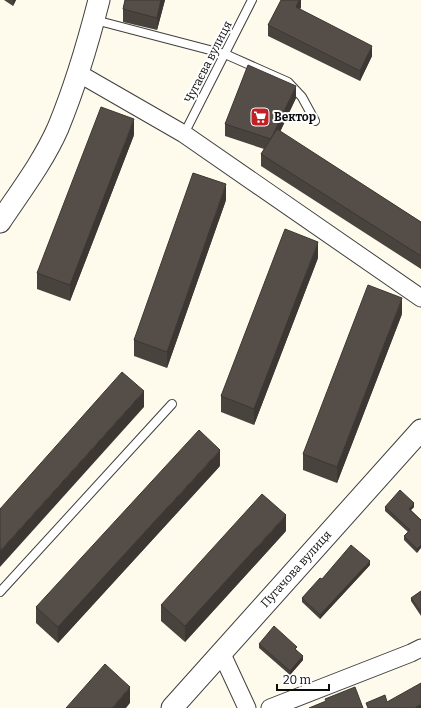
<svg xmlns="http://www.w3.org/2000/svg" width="421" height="708" font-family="Bitter,serif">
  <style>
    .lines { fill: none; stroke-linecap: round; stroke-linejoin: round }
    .service-casing { stroke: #3f3f3f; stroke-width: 10 }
    .minor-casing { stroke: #3f3f3f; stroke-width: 19 }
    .tertiary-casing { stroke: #3f3f3f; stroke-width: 23 }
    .service { stroke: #fff; stroke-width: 8 }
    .minor { stroke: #fff; stroke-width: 17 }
    .tertiary { stroke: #fff; stroke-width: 21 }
    .wall { fill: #49433e }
    .shaded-wall { fill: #3c3732 }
    .building { fill: #554e48; stroke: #3c3732 }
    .labels { text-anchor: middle; stroke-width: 4; stroke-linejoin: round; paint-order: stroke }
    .street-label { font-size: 12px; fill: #0c0c0c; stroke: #fff }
    .poi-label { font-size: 12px; font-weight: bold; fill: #0c0c0c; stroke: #fff; text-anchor: start }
  </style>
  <rect width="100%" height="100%" fill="#fffbec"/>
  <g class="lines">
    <g class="service-casing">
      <g id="service">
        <path d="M95,20l130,34 63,28 14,15 13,24"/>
        <path d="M184,134l68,-134"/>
        <path d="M0,592l172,-188"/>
      </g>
    </g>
    <g class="minor-casing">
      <g id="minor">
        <path d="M78,73l106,61 237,164"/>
        <path d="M221,652l26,56"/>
        <path d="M270,708l141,-55 10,-5"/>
      </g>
    </g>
    <g class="tertiary-casing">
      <g id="tertiary">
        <path d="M0,222c20,-30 43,-60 58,-94 17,-41 30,-85 41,-128"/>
        <path d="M172,708l249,-278"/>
      </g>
    </g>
    <use href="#service" class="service"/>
    <use href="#minor" class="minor"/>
    <use href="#tertiary" class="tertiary"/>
  </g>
  <g class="wall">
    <path d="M4,0h12l-3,6z"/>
    <path d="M125,0h40l-8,30 -34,-8v-13z"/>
    <path d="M301,0v7l-1,2 72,47 -12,25 -92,-45v-11z"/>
    <path d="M296,98l-16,34 141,90v47l-160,-103v-12l3,-5 -39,-13v-12z"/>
    <path d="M134,135l-64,166 -33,-12v-16z"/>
    <path d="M226,200l-59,168 -33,-12v-16z"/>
    <path d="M318,258l-64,167 -33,-13v-16z"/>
    <path d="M402,314l-65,169 -34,-13v-16z"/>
    <path d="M220,466l-162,177 -22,-20v-16z"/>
    <path d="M385,507h29l-3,3 10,10 -4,33 -13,-13v-4l4,-4 -23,-21z"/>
    <path d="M286,531l-101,111 -24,-21v-16z"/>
    <path d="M370,565l-50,54 -18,-17v-4l20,-19z"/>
    <path d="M421,591v25l-10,-15v-3z"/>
    <path d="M259,644l38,6v1l6,9 -13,15 -31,-27z"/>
  </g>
  <g class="shaded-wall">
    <path d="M13,0h3l-3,6z"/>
    <path d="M161,0h4l-8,30v-12z"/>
    <path d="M299,0h2v7l-5,11v-11z"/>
    <path d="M372,46v10l-12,25v-10z"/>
    <path d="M296,86v12l-25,53v-12z"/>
    <path d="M134,119v16l-64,166v-16z"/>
    <path d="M226,184v16l-59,168v-16z"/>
    <path d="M318,242v16l-64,167v-16z"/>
    <path d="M402,298v16l-65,169v-16z"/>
    <path d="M144,391v16l-144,160v-16z"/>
    <path d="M220,450v16l-162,177v-16z"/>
    <path d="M414,503v4l-5,5v-3z"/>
    <path d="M286,515v16l-101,111v-16z"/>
    <path d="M421,545v3l-4,5v-4z"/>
    <path d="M370,561v4l-50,54v-4z"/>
    <path d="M303,656v4l-13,15v-4z"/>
    <path d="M130,687v16l-4,5h-14z"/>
    <path d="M421,704v4h-7z"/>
  </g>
  <g class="building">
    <path d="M125,0h36l-4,18 -34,-9z"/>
    <path d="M281,0h18l-3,7 76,39 -12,25 -92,-46z"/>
    <path d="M248,65l48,21 -25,53 -46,-15z"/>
    <path d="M101,107l33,12 -64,166 -33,-12z"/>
    <path d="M277,129l144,93v34l-160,-102z"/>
    <path d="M193,173l33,11 -59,168 -33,-12z"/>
    <path d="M285,229l33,13 -64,167 -33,-13z"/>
    <path d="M368,285l34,13 -65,169 -34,-13z"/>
    <path d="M122,372l22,19 -144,160v-42z"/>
    <path d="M199,430l21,20 -162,177 -22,-20z"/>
    <path d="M400,490l14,13 -5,6 12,11v25l-4,4 -13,-13 6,-6 -25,-23z"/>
    <path d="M262,494l24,21 -101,111 -24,-21z"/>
    <path d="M351,545l19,16 -50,54 -18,-17 18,-20 2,1z"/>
    <path d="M421,591v21l-10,-14z"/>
    <path d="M274,626l23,21 -2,2 8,7 -13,15 -31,-27z"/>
    <path d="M105,664l25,23 -18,21h-46z"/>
    <path d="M421,683v21l-7,4h-46l-2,-5 19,-8 2,7z"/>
    <path d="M355,687l8,21h-54l17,-7 -1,-2z"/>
  </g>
  <defs>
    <g id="supermarket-square" transform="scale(1)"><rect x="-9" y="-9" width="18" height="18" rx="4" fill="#c02027" stroke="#fff"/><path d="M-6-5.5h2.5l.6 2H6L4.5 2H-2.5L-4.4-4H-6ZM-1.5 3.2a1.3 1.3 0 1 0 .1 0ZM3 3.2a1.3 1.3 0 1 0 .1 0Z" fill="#fff"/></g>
  </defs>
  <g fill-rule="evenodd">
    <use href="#supermarket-square" x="260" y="117"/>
  </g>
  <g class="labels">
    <g class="street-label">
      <text transform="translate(208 62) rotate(-63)" y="4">Чугаєва вулиця</text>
      <text transform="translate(296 569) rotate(-48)" y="4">Пугачова вулиця</text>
    </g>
    <g class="poi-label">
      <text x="274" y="121">Вектор</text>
    </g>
  </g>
  <path d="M277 684v6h52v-6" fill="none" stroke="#0c0c0c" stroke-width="2"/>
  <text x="283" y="684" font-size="12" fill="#0c0c0c" stroke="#ffffff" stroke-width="3" paint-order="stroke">20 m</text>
</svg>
